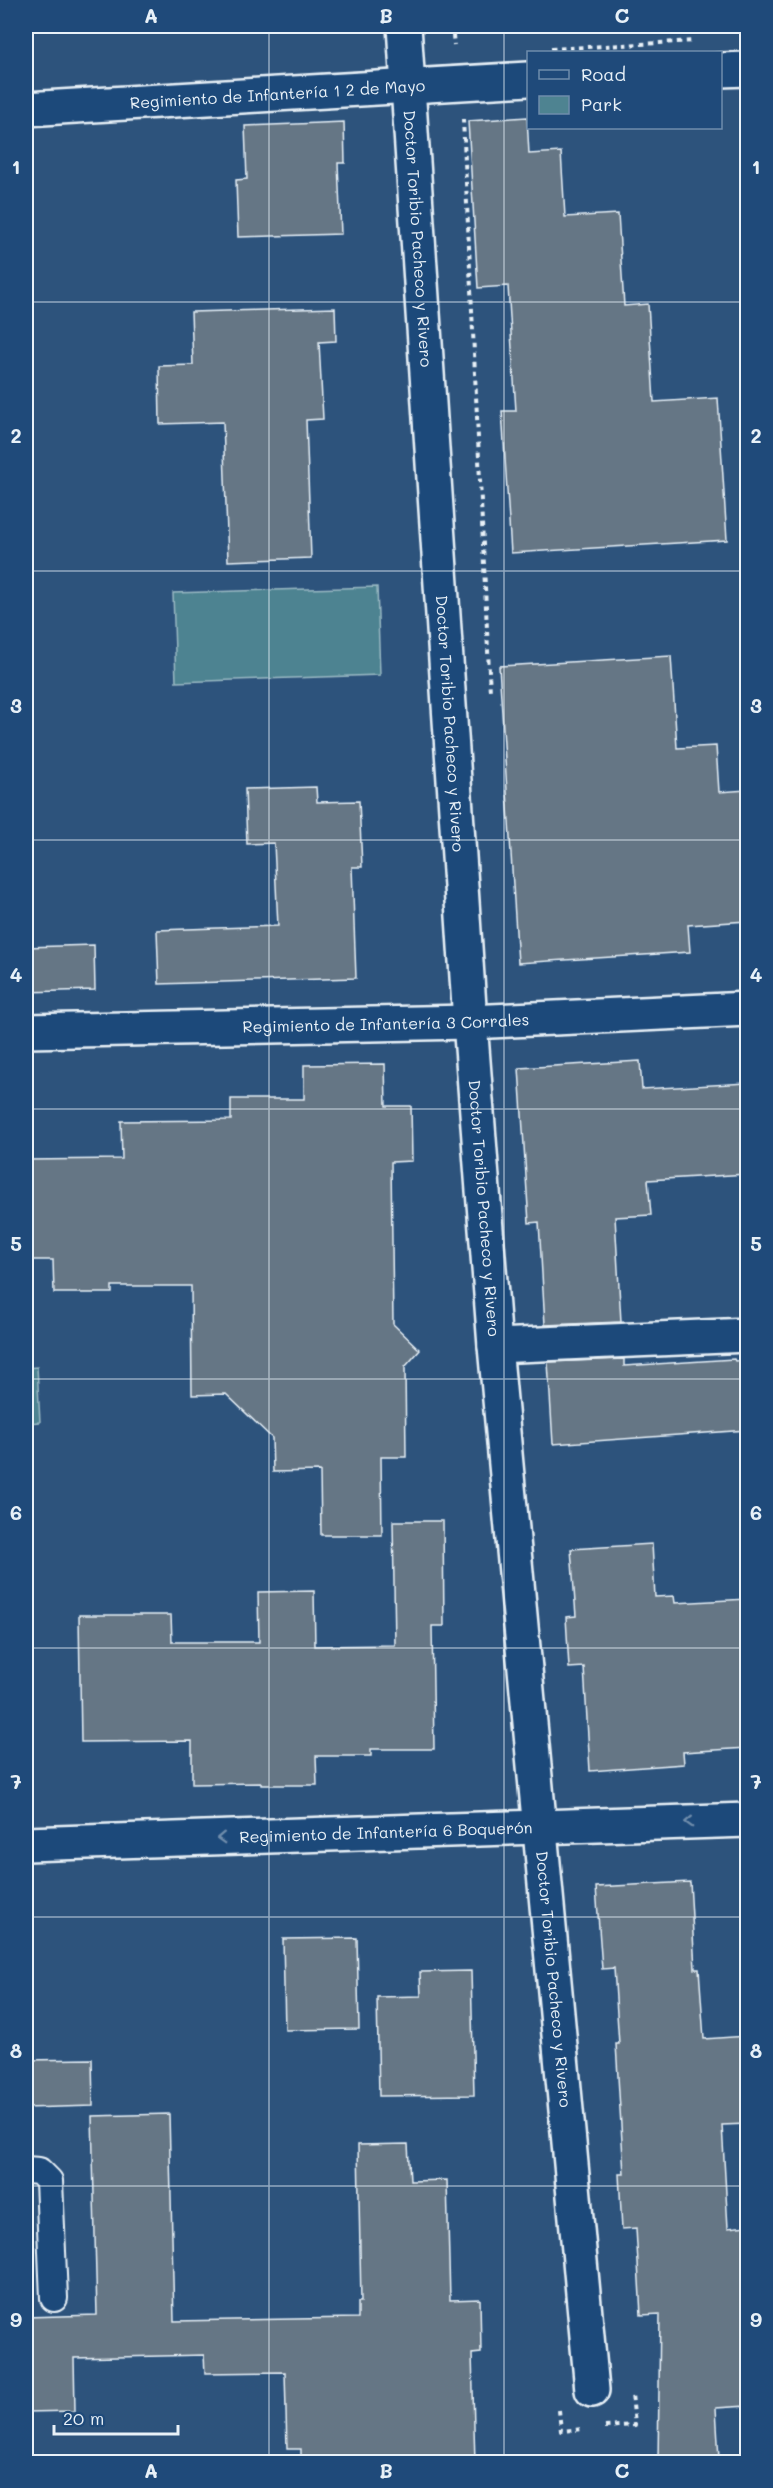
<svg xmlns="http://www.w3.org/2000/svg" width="773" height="2488" font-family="Mali,sans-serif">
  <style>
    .green { fill: #4e8391; stroke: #9bbac4; stroke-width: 1.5 }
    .building { fill: #657685; stroke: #e8f1f8; stroke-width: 1.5 }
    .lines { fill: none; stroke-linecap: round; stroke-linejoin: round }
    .lane-casing { stroke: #e8f1f8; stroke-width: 30 }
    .street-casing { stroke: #e8f1f8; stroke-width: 38 }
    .secondary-casing { stroke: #e8f1f8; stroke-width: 38 }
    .path { stroke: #e8f1f8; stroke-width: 4; stroke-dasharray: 4.5 4.5; stroke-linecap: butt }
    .lane { stroke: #1f4a7a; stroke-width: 26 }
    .street { stroke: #1f4a7a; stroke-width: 33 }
    .secondary { stroke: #1f4a7a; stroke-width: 33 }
    .oneway { stroke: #6f8dac }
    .grid { fill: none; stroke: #e8f1f8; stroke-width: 1.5; stroke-opacity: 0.55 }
    .labels { text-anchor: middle; stroke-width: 4.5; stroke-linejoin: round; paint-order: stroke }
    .street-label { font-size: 16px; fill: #e8f1f8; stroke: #1f4a7a }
    .neatline { fill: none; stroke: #e8f1f8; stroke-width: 2 }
    .grid-label { font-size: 20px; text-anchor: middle; font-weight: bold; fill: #e8f1f8 }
  </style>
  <rect width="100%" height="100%" fill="#2d537c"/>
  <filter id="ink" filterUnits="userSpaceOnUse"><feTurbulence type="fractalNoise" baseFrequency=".0167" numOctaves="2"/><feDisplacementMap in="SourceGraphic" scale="12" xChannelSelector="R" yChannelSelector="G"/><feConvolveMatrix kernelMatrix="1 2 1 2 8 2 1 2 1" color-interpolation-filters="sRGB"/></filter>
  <g filter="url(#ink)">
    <g class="green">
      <path d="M377,587l3,88 -204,7 -3,-89z"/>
      <path d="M37,1367l3,55 -14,1v-55z"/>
    </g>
    <g class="building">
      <path d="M527,117l2,37 32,-2 4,65 53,-3 6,92 24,-2 6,98 64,-4 9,142 -216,13 -9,-142h14l-8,-125 -30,2 -10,-167z"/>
      <path d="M344,122l1,41h-7l3,71 -103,3 -2,-57 11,-1 -2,-53z"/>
      <path d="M335,308l1,33 -17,1 4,77 -17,1 5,138 -83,3 -5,-139 -63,2 -1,-58 34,-1 -2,-53z"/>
      <path d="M671,656l6,92 39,-2 3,46 28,-2v131l-59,4 2,27 -172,11 -19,-297z"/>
      <path d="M316,787l1,15 42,-1 3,66h-10l4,111 -197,6 -2,-54 121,-4 -4,-83 -27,1 -2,-55z"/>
      <path d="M94,945l1,45 -69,2v-45z"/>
      <path d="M640,1061l2,28 105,-6v91l-99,6 3,35 -36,2 6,105 -76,3 -6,-103 -10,1 -10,-155z"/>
      <path d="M385,1064l1,42h25l1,55 -21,1 2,162 27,26 -15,17 1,90h-25l1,78h-61l-1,-64 -47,1 -1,-34 -46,-44 -34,1 -1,-109h-79v7h-58l-1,-33h-27v-100l96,-1 -1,-38 110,-1v-21h73v-34z"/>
      <path d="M624,1359v7l110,-7 1,2 12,-1v70l-194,14 -5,-82z"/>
      <path d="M393,1521h50l1,105h-12l2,123h-63v7h-55l1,29h-56v-2l-69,1v-43l-111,1 -2,-127h92l1,27h87l-1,-50 56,-1 1,55 80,-1z"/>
      <path d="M652,1544l3,53 19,-1 1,7 72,-4v149l-64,4 1,12 -94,7 -6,-104 -15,1 -3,-51 10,-1 -5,-67z"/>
      <path d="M690,1882l5,87h4l5,70 43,-3v88l-25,1 6,103 19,-2v180l-31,2 3,51 -61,4 2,-149 -19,1 -5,-87 -14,1 -3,-55h5l-8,-130h3l-5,-76 -12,1 -6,-82z"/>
      <path d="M357,1938l2,91 -74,1 -2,-91z"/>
      <path d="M471,1971l3,124 -95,1 -2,-99 44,-1 -1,-24z"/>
      <path d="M92,2059l1,47 -67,2v-48z"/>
      <path d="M169,2114l5,207 184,-3v-16h3l-3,-157 50,-1 2,37 37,-1 3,120 30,-1 1,54 -9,1 3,109h-174v-14h-14l-2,-77 -80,1 -1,-18 -130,3 1,53 -49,1v-95l71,-2 -5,-199z"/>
    </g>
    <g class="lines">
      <g class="lane-casing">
        <path id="lane" d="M26,2170l13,1 10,10 5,117"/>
      </g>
      <g class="street-casing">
        <g id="street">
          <path id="s1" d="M404,26l66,996 25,324 97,1044"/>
          <path d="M720,70l28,-1"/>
          <path id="s2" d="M26,109l502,-30"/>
          <path id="s3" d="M26,1031l444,-9 278,-13"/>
          <path d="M495,1346l253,-11"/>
        </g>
      </g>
      <g class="secondary-casing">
        <g id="secondary">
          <path id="s4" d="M26,1844l722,-24"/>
        </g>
      </g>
      <g class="path">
        <path d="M452,26l2,19"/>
        <path d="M551,49l142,-8"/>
        <path d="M463,119l27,574"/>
        <path d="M559,2410l2,21 22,-2"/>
        <path d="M605,2427l30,-2 -3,-31"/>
      </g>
      <use href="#lane" class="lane"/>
      <use href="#street" class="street"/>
      <use href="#secondary" class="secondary"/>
    </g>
    <defs><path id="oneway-chevron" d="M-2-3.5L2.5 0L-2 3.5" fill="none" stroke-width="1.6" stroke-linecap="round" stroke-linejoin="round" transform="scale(1.5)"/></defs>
    <g class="oneway">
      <use href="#oneway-chevron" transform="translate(689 1822) rotate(178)"/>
      <use href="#oneway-chevron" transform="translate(221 1838) rotate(178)"/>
    </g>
  </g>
  <path class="grid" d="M269,26v2436M504,26v2436M26,302h722M26,571h722M26,840h722M26,1109h722M26,1379h722M26,1648h722M26,1917h722M26,2186h722"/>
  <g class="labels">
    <g class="street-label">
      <text dy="6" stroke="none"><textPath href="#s2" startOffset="252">Regimiento de Infantería 1 2 de Mayo</textPath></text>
      <text dy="6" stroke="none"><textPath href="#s1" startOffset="213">Doctor Toribio Pacheco y Rivero</textPath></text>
      <text dy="6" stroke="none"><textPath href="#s1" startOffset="699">Doctor Toribio Pacheco y Rivero</textPath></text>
      <text dy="6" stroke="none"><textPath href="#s3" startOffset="360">Regimiento de Infantería 3 Corrales</textPath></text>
      <text dy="6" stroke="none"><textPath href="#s1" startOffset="1185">Doctor Toribio Pacheco y Rivero</textPath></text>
      <text dy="6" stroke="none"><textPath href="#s4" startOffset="360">Regimiento de Infantería 6 Boquerón</textPath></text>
      <text dy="6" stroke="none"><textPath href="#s1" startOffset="1959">Doctor Toribio Pacheco y Rivero</textPath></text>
    </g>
  </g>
  <rect width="773" height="2488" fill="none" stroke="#1f4a7a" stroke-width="66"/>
  <rect x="527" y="51" width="195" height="78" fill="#1f4a7a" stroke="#6f8dac" stroke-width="1.5"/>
  <rect x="539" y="70" width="30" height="9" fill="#1f4a7a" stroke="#6f8dac" stroke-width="1.5"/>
  <text x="581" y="81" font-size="18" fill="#e8f1f8">Road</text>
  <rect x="539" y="96" width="30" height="18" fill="#4e8391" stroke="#6f8dac" stroke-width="1.5"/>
  <text x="581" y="111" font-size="18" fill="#e8f1f8">Park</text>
  <path d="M54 2425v9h124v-9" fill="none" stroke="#e8f1f8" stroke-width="3"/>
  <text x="63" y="2425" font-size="18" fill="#e8f1f8" stroke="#1f4a7a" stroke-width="4.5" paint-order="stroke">20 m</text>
  <rect x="33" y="33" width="707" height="2422" class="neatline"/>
  <g class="grid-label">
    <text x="151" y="23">A</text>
    <text x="386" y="23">B</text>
    <text x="622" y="23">C</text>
    <text x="16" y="174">1</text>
    <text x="756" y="174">1</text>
    <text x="16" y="443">2</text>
    <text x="756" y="443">2</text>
    <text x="16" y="713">3</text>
    <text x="756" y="713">3</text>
    <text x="16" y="982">4</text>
    <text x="756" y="982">4</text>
    <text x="16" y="1251">5</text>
    <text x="756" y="1251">5</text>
    <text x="16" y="1520">6</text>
    <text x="756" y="1520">6</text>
    <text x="16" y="1789">7</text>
    <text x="756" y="1789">7</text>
    <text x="16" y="2058">8</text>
    <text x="756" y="2058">8</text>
    <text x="16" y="2327">9</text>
    <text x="756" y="2327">9</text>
    <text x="151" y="2478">A</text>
    <text x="386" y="2478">B</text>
    <text x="622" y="2478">C</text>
  </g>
</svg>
